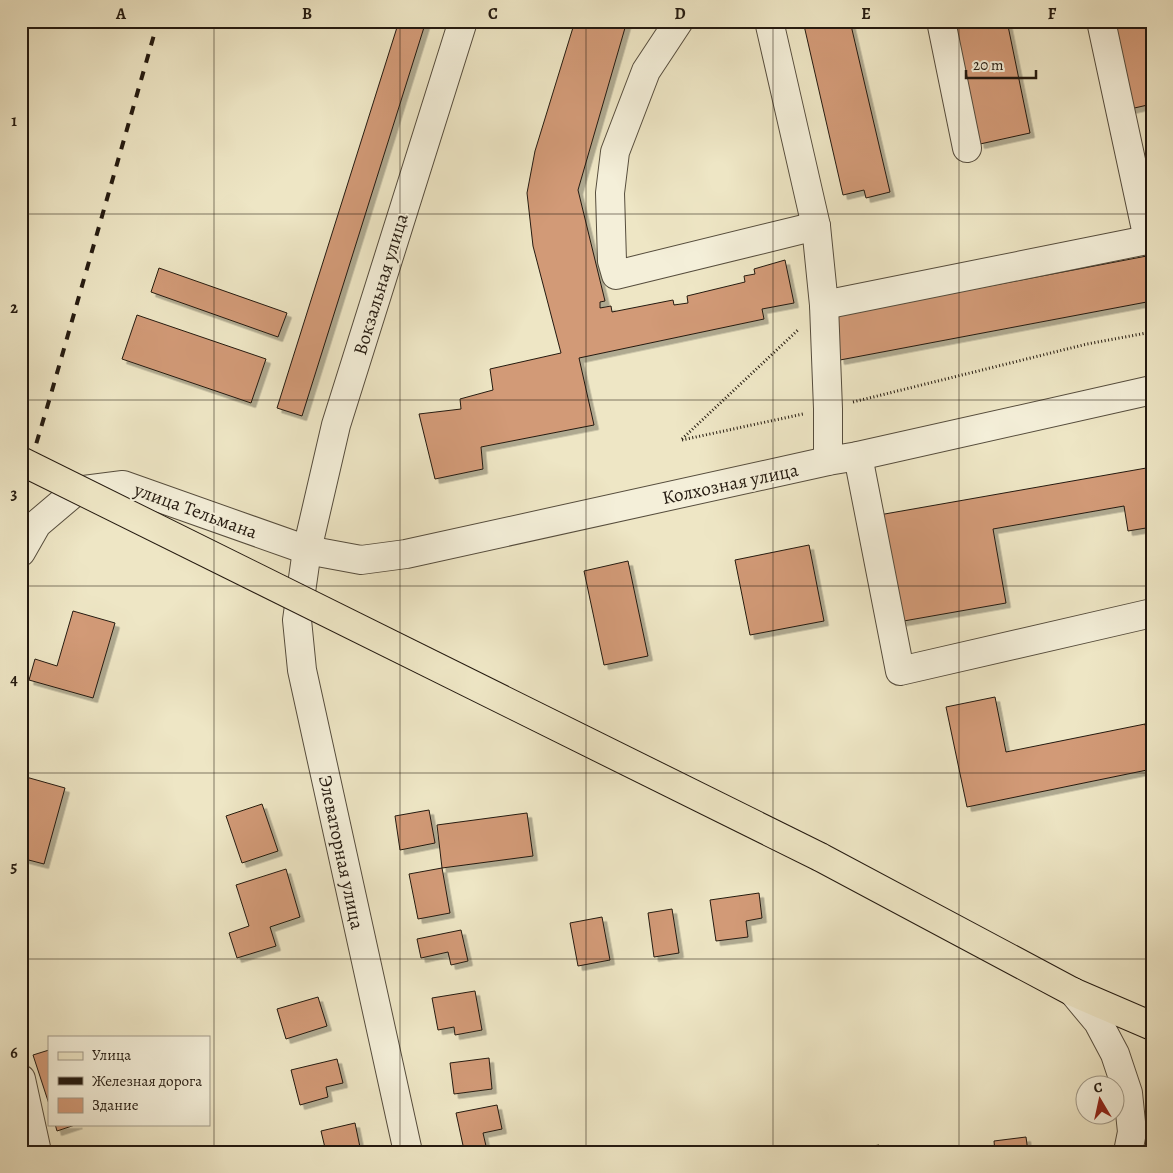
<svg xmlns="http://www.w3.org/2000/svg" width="1173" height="1173" font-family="Alegreya,serif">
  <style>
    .building { fill: #d29a77; stroke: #241a10; filter: url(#shadow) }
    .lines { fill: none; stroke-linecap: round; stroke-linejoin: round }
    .minor-casing { stroke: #564d3d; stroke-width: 30 }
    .major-casing { stroke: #241a10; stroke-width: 30 }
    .path { stroke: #241a10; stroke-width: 3; stroke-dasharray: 1 2.5; stroke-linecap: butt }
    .minor { stroke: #f4efd9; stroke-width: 28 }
    .major { stroke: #eee6c5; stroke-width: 28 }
    .rail { stroke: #241a10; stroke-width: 4; stroke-dasharray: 9 9; stroke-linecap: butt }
    .major-bridge-casing { stroke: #241a10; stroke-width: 30; stroke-linecap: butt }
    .major-bridge { stroke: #eee6c5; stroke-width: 28 }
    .grid { fill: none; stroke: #241a10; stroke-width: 1; stroke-opacity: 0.55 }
    .labels { text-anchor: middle; stroke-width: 4; stroke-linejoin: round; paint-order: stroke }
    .street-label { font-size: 19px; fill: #241a10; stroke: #f4efd9 }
    .neatline { fill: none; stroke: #241a10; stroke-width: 2 }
    .grid-label { font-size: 16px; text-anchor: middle; font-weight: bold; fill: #241a10 }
  </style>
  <defs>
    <filter id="shadow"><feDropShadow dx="4.5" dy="4.5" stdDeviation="0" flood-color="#0004"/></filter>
  </defs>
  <rect width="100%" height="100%" fill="#eee6c5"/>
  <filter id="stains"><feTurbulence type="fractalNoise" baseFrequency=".004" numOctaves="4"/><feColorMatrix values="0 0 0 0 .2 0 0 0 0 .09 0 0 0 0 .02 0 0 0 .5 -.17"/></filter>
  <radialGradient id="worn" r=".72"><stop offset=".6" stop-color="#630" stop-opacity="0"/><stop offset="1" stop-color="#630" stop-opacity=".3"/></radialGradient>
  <g class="building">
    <path d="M399,21h27l-124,395 -25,-8z"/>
    <path d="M575,21h52l-49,169 27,111 -5,1v6l11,-2 1,6 61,-12 1,5 14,-2 -1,-7 58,-14 -1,-6 11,-2 -1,-5 31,-9 9,43 -32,6 2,10 -185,39 15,67 -113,22 2,22 -48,10 -16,-65 42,-5 -1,-10 33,-9 -3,-21 71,-16 -28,-107 -6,-53 8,-42z"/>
    <path d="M803,21h47l40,171 -24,6 -2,-8 -21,5z"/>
    <path d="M955,21h52l23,112 -50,11z"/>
    <path d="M1111,21h41v83l-22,5z"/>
    <path d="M1152,255v46l-312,59 -8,-44z"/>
    <path d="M159,268l128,45 -9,24 -127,-45z"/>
    <path d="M137,315l129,44 -15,44 -129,-44z"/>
    <path d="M1152,467v60l-24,4 -4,-25 -131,23 13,74 -108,19 -19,-107z"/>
    <path d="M809,545l15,76 -74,14 -15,-75z"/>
    <path d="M628,561l20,95 -44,9 -20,-94z"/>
    <path d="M73,611l42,12 -22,75 -64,-18 6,-21 22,7z"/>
    <path d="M995,697l11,55 139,-28 7,35v10l-185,38 -21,-100z"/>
    <path d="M26,777l39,11 -21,76 -23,-6v-66z"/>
    <path d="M262,804l16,47 -36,12 -16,-47z"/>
    <path d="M429,810l6,33 -35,7 -5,-34z"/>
    <path d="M527,813l6,43 -91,12 -5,-43z"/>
    <path d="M442,868l8,45 -32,6 -9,-45z"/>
    <path d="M286,869l14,48 -30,10 6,19 -39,12 -8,-25 20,-7 -13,-41z"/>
    <path d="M759,893l3,25 -16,3 2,16 -32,4 -6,-41z"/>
    <path d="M672,909l7,44 -25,4 -6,-44z"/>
    <path d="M602,917l8,43 -32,6 -8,-43z"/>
    <path d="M461,930l7,31 -17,4 -3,-13 -27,6 -4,-19z"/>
    <path d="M475,991l7,39 -27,5 -1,-8 -16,3 -6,-32z"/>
    <path d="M318,997l9,29 -41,13 -9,-30z"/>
    <path d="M49,1050v54l-16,-49z"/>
    <path d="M489,1058l3,31 -38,5 -4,-31z"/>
    <path d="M337,1059l6,24 -17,4 2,10 -28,8 -9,-35z"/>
    <path d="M497,1105l5,24 -19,4 3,13 -22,4 -8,-37z"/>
    <path d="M355,1123l6,29h-35l-5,-21z"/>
    <path d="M55,1124h23l-21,7z"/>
    <path d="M1026,1137l2,15h-33l-1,-11z"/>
    <path d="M879,1145l1,7h-25v-3z"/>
  </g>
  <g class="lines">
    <g class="minor-casing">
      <g id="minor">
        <path d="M679,21l-33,50 -31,81 -5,41 2,68 4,14 200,-49 8,79 4,104v52"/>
        <path d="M769,21l47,205"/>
        <path d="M941,21l26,127"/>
        <path d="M1101,21l47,218"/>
        <path d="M824,305l328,-66"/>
        <path d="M858,456l42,215 252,-58"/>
        <path d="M21,552l16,-28 39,-33 47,-6 184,65 54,10 45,-6 422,-93 30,-5 294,-66"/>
        <path d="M1073,992l25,30 17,32 13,39 4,39 -4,20"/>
        <path d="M21,1079l16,73"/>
        <path d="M408,1152l-106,-482 -5,-50 10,-70 29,-125 127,-404"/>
      </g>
    </g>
    <g class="major-casing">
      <path id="major" d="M820,857l253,135 79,34"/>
    </g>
    <g class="path">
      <path d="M853,402l234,-58 65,-12"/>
      <path d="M682,439l117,-110"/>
      <path d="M682,440l121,-26"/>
    </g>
    <use href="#minor" class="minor"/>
    <use href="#major" class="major"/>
    <path class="rail" d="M21,495l30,-101 107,-373"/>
    <g class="major-bridge-casing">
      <path id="major-bridge" d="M21,461l799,396"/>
    </g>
    <use href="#major-bridge" class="major-bridge"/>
  </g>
  <path class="grid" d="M214,21v1131M400,21v1131M586,21v1131M773,21v1131M959,21v1131M21,214h1131M21,400h1131M21,586h1131M21,773h1131M21,959h1131"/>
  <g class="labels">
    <g class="street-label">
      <text transform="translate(380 284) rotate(-73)" y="7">Вокзальная улица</text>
      <text transform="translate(730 483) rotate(-12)" y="7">Колхозная улица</text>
      <text transform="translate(196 510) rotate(20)" y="7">улица Тельмана</text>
      <text transform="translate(342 852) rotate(78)" y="7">Элеваторная улица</text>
    </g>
  </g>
  <rect width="1173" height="1173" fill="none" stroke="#eee6c5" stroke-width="55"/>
  <rect x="48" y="1036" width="162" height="90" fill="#f4efd9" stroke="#a19a89"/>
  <rect x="58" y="1052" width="25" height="8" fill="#eee6c5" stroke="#a19a89"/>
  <text x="92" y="1060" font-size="15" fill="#241a10">Улица</text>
  <rect x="58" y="1077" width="25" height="8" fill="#241a10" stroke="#a19a89"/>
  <text x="92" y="1086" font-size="15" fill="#241a10">Железная дорога</text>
  <rect x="58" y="1098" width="25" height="15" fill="#d29a77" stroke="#a19a89"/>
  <text x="92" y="1110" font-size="15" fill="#241a10">Здание</text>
  <g transform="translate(1100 1100) rotate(351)"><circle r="24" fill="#f4efd9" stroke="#a19a89"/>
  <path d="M0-4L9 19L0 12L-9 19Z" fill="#8f2418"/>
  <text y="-8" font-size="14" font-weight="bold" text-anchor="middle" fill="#241a10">С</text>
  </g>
  <path d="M966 70v8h70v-8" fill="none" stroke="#241a10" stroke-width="2.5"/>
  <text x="973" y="70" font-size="15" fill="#241a10" stroke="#f4efd9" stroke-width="4" paint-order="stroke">20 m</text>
  <rect x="28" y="28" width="1118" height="1118" class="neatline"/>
  <g class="grid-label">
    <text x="121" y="19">A</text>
    <text x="307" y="19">B</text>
    <text x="493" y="19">C</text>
    <text x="680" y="19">D</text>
    <text x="866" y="19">E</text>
    <text x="1052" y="19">F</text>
    <text x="14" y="126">1</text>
    <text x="14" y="313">2</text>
    <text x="14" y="499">3</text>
    <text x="14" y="685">4</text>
    <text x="14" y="872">5</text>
    <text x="14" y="1058">6</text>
  </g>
  <rect width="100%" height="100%" filter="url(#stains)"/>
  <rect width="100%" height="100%" fill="url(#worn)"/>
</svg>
